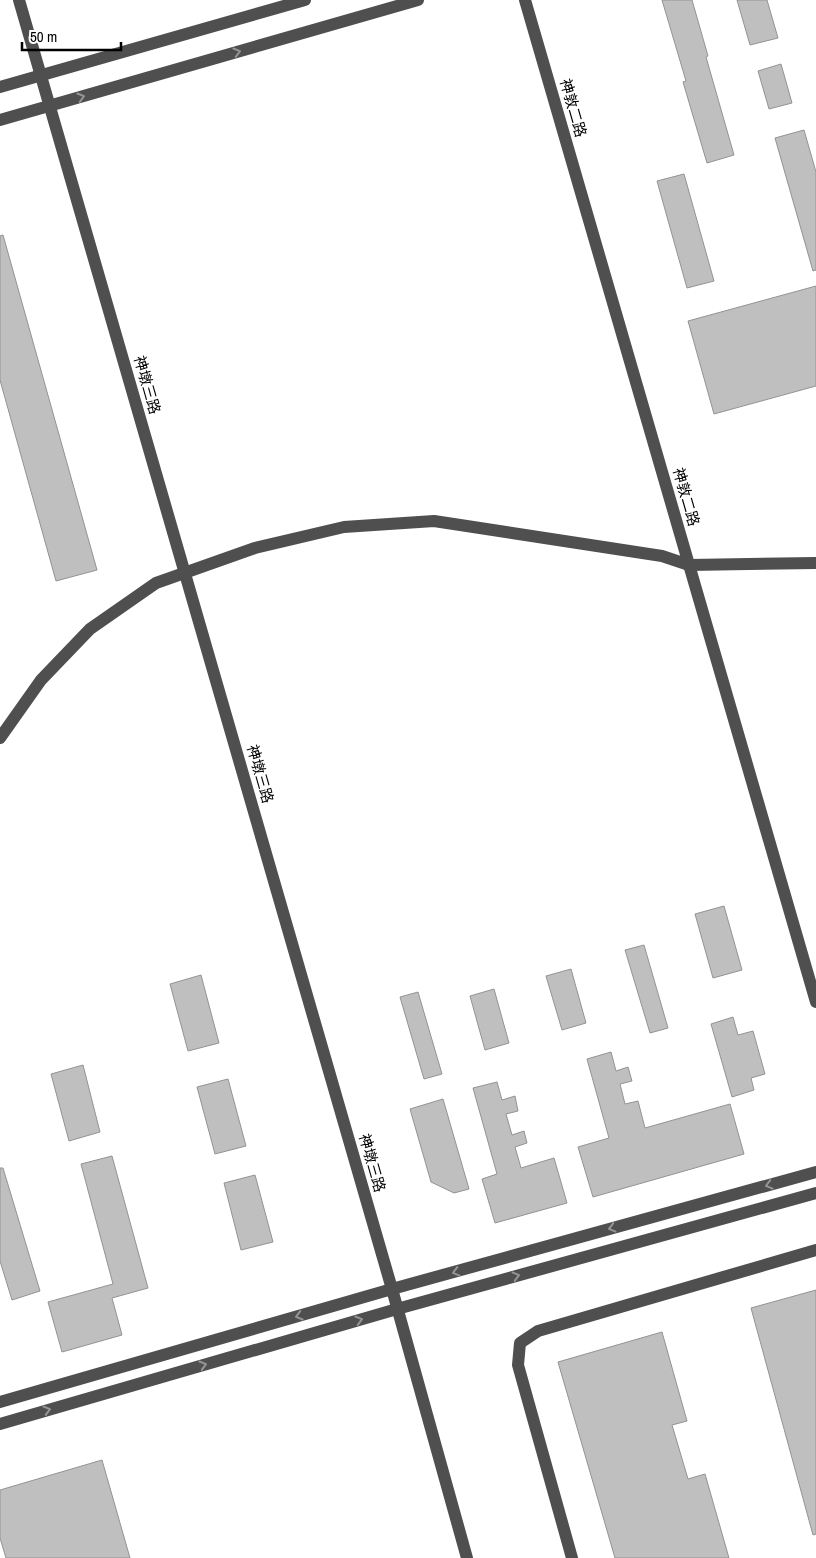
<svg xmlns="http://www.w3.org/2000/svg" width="816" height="1558" font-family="'Archivo Narrow','Noto Sans SC',sans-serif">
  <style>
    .building { fill: #bfbfbf; stroke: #939393 }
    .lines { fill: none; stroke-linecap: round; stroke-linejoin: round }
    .minor { stroke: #4f4f4f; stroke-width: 12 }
    .oneway { stroke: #959595 }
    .labels { text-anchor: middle; stroke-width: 4; stroke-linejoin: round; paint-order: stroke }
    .street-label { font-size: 15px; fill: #000; stroke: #fff }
  </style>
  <rect width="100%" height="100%" fill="#fff"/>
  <g class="building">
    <path d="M662,0h30l16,56 -2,1 28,98 -27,8 -24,-81 3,-1z"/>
    <path d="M737,0h30l11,38 -28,7z"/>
    <path d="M781,64l11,39 -23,6 -11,-38z"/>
    <path d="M804,130l12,42v98l-3,1 -38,-133z"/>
    <path d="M684,174l30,107 -27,7 -30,-107z"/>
    <path d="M3,235l94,335 -41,11 -56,-201v-144z"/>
    <path d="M816,286v100l-102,28 -26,-93z"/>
    <path d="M724,906l18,64 -29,8 -18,-64z"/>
    <path d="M644,945l24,83 -18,5 -25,-83z"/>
    <path d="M571,969l15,54 -24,7 -16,-54z"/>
    <path d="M201,975l18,68 -31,8 -18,-67z"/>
    <path d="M494,989l15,54 -24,7 -15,-54z"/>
    <path d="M418,992l24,82 -18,5 -24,-82z"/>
    <path d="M733,1017l5,18 15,-4 12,43 -14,4 3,12 -22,7 -21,-73z"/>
    <path d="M611,1052l5,19 12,-4 4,14 -12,3 5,20 13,-3 7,27 85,-24 14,50 -151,43 -15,-50 31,-9 -22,-79z"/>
    <path d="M83,1065l17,67 -31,9 -18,-67z"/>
    <path d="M228,1079l18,67 -31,8 -18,-67z"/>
    <path d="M497,1082l5,18 13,-4 3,15 -12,3 6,21 12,-4 3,12 -12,4 6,21 33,-10 13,45 -72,20 -13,-44 15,-5 -24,-86z"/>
    <path d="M443,1099l26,90 -15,4 -23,-11 -21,-73z"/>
    <path d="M112,1156l36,132 -36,10 10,37 -60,17 -14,-50 65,-18 -32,-120z"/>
    <path d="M0,1168h3l37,123 -28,9 -12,-39z"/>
    <path d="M255,1175l18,67 -32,8 -17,-67z"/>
    <path d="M816,1290v244l-3,1 -62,-227z"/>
    <path d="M662,1332l25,89 -15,4 16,54 17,-5 24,84h-114l-57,-196z"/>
    <path d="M102,1460l28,98h-124l-6,-20v-48z"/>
  </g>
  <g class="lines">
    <g class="minor">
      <path d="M19,0l373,1289 75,269"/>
      <path d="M525,0l291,1002"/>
      <path d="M0,87l305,-87"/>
      <path d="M0,120l418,-120"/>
      <path d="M0,738l41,-58 49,-51 66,-46 99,-35 89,-21 90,-6 228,35 27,9 127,-2"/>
      <path d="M0,1402l392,-113 424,-117"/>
      <path d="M0,1424l397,-115 419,-116"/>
      <path d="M572,1558l-54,-193 2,-22 18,-12 278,-81"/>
    </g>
  </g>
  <defs><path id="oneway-chevron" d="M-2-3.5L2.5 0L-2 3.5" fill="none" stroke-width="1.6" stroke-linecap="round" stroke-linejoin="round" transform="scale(1.25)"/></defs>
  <g class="oneway">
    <use href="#oneway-chevron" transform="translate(237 52) rotate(-16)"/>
    <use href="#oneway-chevron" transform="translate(81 97) rotate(-16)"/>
    <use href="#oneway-chevron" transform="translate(769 1185) rotate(165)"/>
    <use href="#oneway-chevron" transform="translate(612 1228) rotate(165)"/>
    <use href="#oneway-chevron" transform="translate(456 1272) rotate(165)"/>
    <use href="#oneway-chevron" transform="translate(516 1276) rotate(-15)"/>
    <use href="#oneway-chevron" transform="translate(299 1316) rotate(164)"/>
    <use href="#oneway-chevron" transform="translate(359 1320) rotate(-16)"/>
    <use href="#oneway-chevron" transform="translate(203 1365) rotate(-16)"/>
    <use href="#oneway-chevron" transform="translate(47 1410) rotate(-16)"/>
  </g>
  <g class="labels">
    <g class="street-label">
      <text transform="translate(573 108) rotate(74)" y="5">神敦二路</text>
      <text transform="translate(147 385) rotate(74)" y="5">神墩三路</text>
      <text transform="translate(686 497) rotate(74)" y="5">神敦二路</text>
      <text transform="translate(260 774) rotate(74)" y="5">神墩三路</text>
      <text transform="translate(372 1163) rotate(74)" y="5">神墩三路</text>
    </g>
  </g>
  <path d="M22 42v8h99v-8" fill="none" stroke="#000000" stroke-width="2.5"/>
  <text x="30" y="42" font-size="15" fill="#000000" stroke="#ffffff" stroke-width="4" paint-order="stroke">50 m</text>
</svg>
